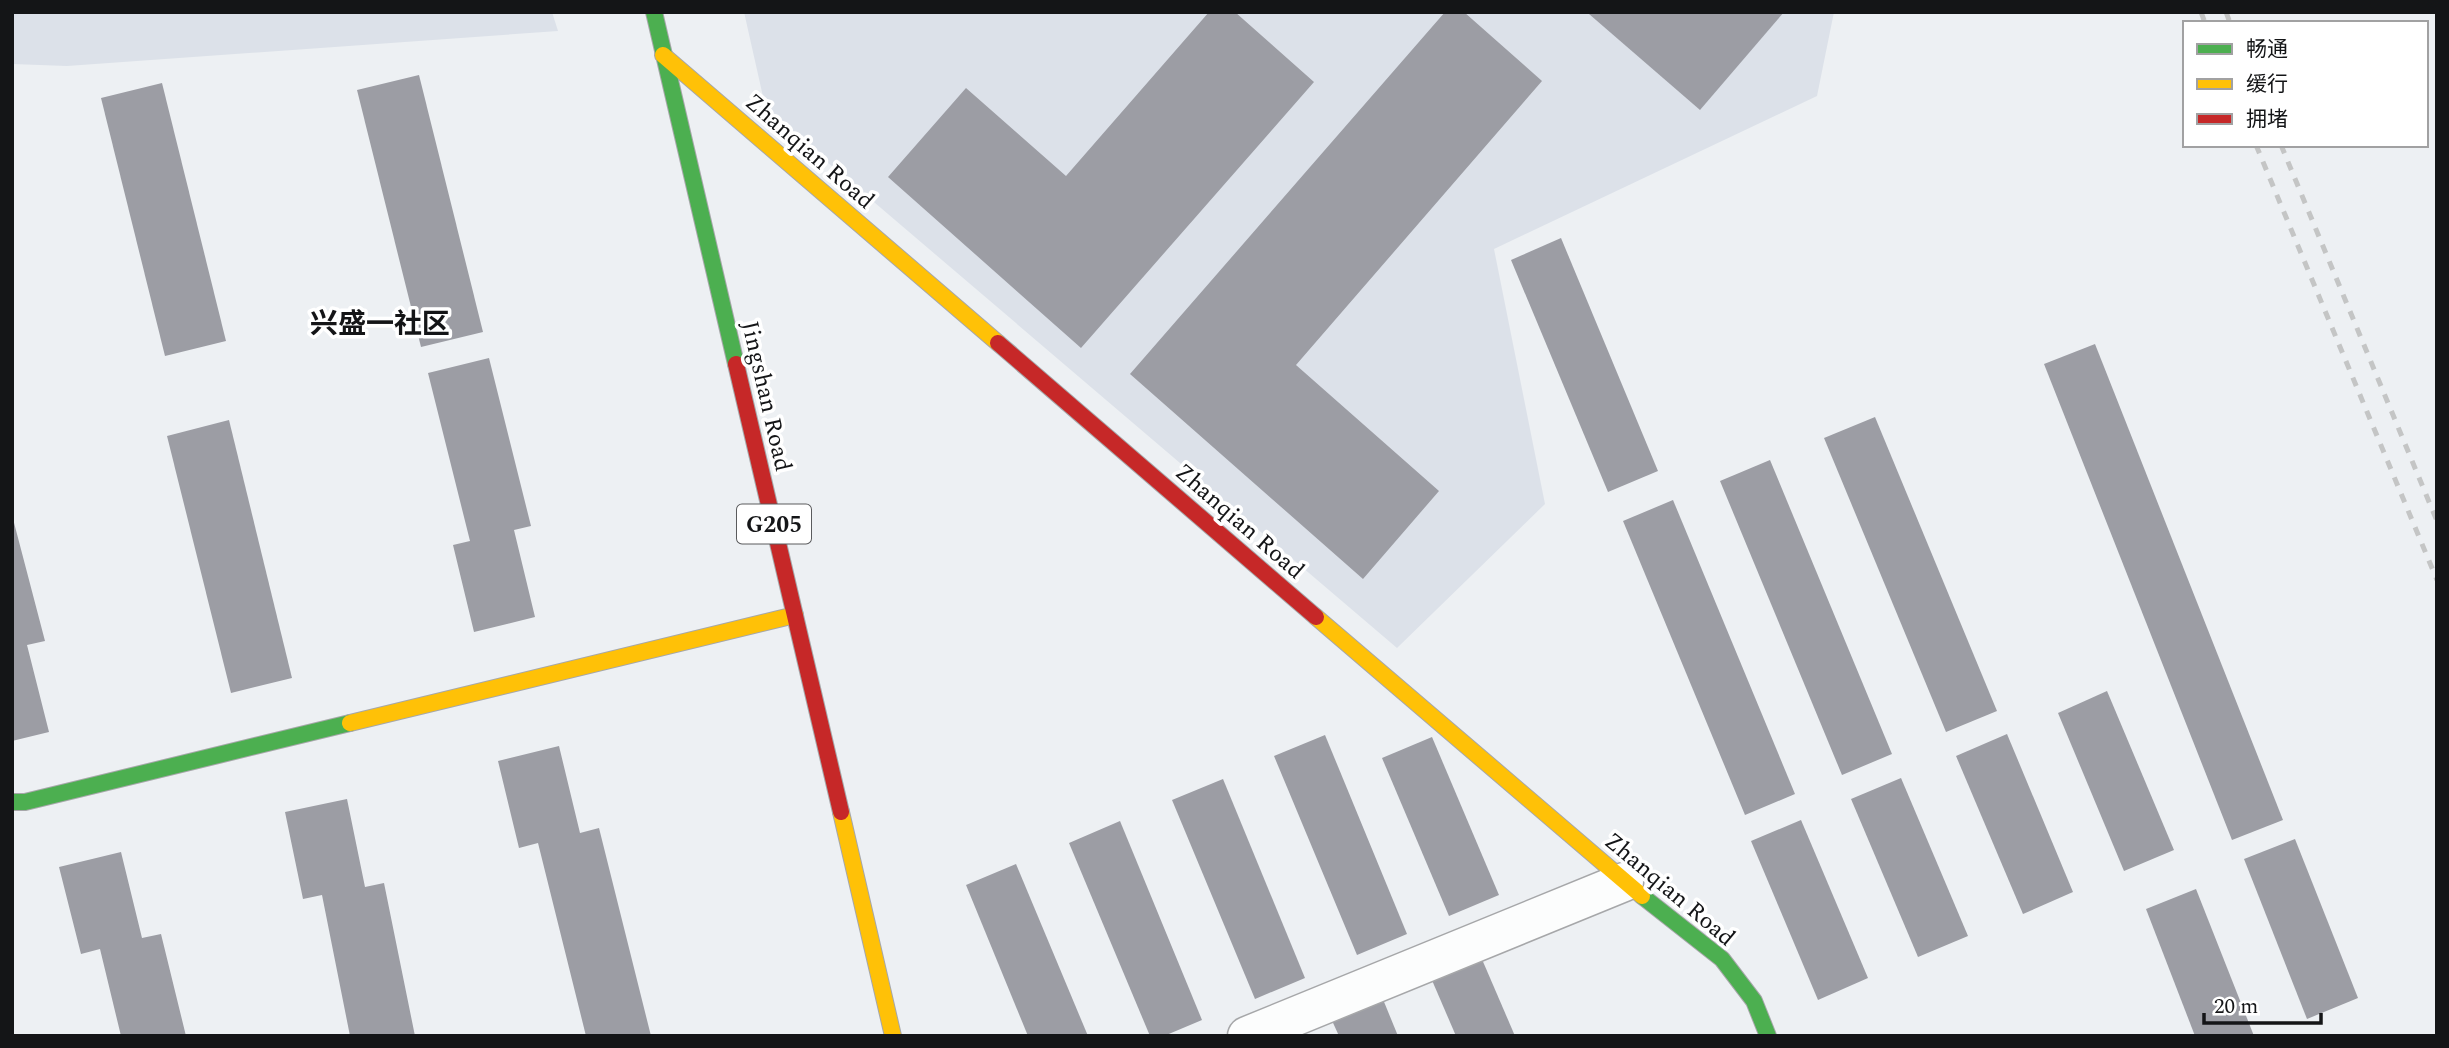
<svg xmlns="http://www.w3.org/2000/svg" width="2449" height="1048" font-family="Spectral,'Noto Sans SC',serif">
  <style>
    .built { fill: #dce1e9 }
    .building { fill: #9c9da4 }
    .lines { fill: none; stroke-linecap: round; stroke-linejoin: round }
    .street-casing { stroke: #a6a7a9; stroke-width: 41 }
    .fast-casing { stroke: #a6a7a9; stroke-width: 18 }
    .slow-casing { stroke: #a6a7a9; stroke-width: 18 }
    .jam-casing { stroke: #a6a7a9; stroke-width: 18 }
    .street { stroke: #fcfdfd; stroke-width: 38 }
    .fast { stroke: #4caf50; stroke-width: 16 }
    .slow { stroke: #ffc107; stroke-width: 16 }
    .jam { stroke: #c62828; stroke-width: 16 }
    .rail { stroke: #c4c5c5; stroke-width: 5; stroke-dasharray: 9 9; stroke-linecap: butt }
    .labels { text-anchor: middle; stroke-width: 7; stroke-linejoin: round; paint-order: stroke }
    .shield { fill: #fff; stroke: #5a5b5d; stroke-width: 2 }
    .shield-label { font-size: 23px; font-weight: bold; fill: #141517 }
    .street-label { font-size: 24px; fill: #141517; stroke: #fff }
    .quarter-label { font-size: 28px; font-weight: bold; fill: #141517; stroke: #fff }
  </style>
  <rect width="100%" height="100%" fill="#edf0f3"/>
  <g class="built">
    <path d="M12,12h540l6,19 -491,35 -55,-2z"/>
    <path d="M744,12h1090l-17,84 -323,153 51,255 -148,144 -631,-538z"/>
  </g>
  <g class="building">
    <path d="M1209,12h26l79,70 -233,266 -193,-171 78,-89 100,88z"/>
    <path d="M1445,12h19l78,69 -246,284 143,126 -76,88 -233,-205z"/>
    <path d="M1591,12h193l-84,98 -111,-96z"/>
    <path d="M419,75l64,257 -62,15 -64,-257z"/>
    <path d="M162,83l64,258 -61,15 -64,-258z"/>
    <path d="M1561,238l97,233 -50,21 -97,-232z"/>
    <path d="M2095,344l188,476 -51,20 -188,-476z"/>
    <path d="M489,358l42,168 -17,4 21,87 -61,15 -21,-87 17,-4 -42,-168z"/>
    <path d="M1875,417l122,294 -51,21 -122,-294z"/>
    <path d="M229,420l63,258 -61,15 -64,-257z"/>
    <path d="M1770,460l122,294 -50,21 -122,-294z"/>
    <path d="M1673,500l122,294 -50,21 -122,-294z"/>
    <path d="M12,515l33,126 -18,4 22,87 -37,9z"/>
    <path d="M2107,691l67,159 -50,21 -66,-158z"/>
    <path d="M2007,734l66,158 -50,22 -67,-158z"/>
    <path d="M1325,735l82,199 -50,21 -83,-199z"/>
    <path d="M1432,737l67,158 -50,21 -67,-158z"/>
    <path d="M559,746l21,87 19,-5 52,208h-65l-48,-193 -19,5 -21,-87z"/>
    <path d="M1901,778l67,158 -50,21 -67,-158z"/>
    <path d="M1223,779l82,199 -50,21 -83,-199z"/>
    <path d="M347,799l18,88 19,-4 31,153h-65l-28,-141 -19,4 -18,-87z"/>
    <path d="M1801,820l67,158 -50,22 -67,-159z"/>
    <path d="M1120,821l82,199 -38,16h-14l-81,-193z"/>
    <path d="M2295,839l63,159 -51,21 -63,-160z"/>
    <path d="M121,852l21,86 19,-4 25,102h-65l-21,-87 -19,5 -22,-87z"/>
    <path d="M1016,864l72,172h-60l-62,-151z"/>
    <path d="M2196,889l58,147h-59l-49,-127z"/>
    <path d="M1478,950l37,86h-59l-28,-65z"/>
    <path d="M1380,992l18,44h-59l-10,-22z"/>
  </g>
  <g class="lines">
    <g class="street-casing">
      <path id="street" d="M1247,1036l377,-154"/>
    </g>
    <g class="fast-casing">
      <g id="fast">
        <path d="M654,12l82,352"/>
        <path d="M12,802h13l325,-79"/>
        <path d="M1642,896l80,63 32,42 14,35"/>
      </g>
    </g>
    <g class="slow-casing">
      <g id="slow">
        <path d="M663,55l335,288"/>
        <path d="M1316,617l326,279"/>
        <path d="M350,723l445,-108"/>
        <path d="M841,812l52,224"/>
      </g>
    </g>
    <g class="jam-casing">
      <g id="jam">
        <path d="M998,343l318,274"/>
        <path d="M736,364l105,448"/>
      </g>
    </g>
    <use href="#street" class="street"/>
    <use href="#fast" class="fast"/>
    <use href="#slow" class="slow"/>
    <use href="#jam" class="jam"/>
    <g class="rail">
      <path d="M2201,12l4,11"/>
      <path d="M2226,12l4,11"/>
      <path d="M2256,145l181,435"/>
      <path d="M2281,145l156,376"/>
    </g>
  </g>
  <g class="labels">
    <rect class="shield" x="737" y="504.5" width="74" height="39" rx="5"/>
    <g class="shield-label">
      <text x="774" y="532">G205</text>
    </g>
    <g class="street-label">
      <text transform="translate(810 151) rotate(41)" y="8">Zhanqian Road</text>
      <text transform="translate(767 396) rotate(77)" y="8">Jingshan Road</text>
      <text transform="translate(1240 521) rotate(41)" y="8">Zhanqian Road</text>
      <text transform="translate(1670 889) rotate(40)" y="8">Zhanqian Road</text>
    </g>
    <g class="quarter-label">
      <text x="380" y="333">兴盛一社区</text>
    </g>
  </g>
  <rect width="2449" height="1048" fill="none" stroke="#141517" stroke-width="28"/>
  <rect x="2183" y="21" width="245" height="126" fill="#ffffff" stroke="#a1a1a2" stroke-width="2"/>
  <rect x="2197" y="44" width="35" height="10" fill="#4caf50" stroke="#a1a1a2" stroke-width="2"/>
  <text x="2246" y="56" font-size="21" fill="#141517">畅通</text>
  <rect x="2197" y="79" width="35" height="10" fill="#ffc107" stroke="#a1a1a2" stroke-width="2"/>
  <text x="2246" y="91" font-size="21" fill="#141517">缓行</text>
  <rect x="2197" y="114" width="35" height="10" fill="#c62828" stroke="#a1a1a2" stroke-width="2"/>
  <text x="2246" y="126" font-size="21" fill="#141517">拥堵</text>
  <path d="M2204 1013v10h117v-10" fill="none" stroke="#141517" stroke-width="3.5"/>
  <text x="2214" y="1013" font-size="21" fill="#141517" stroke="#ffffff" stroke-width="5" paint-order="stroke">20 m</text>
</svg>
